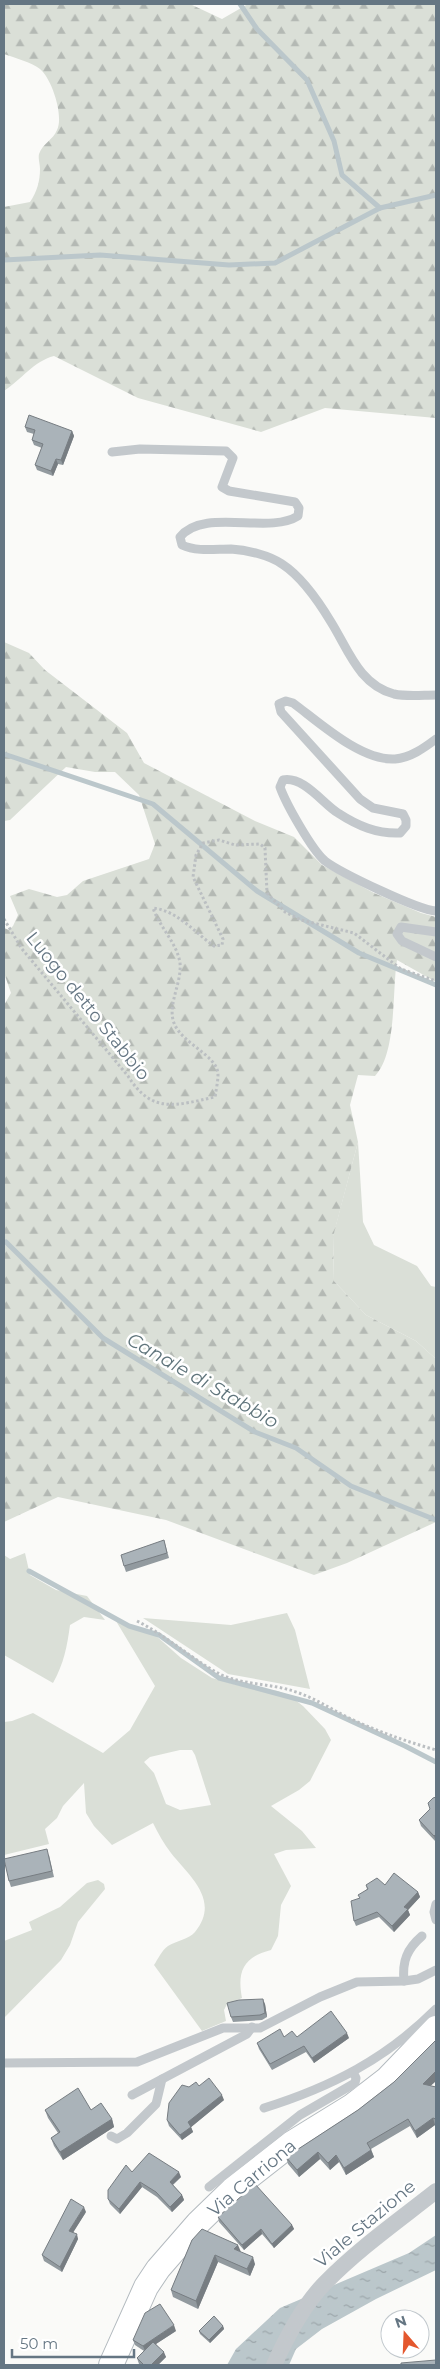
<svg xmlns="http://www.w3.org/2000/svg" width="440" height="2369" font-family="Montserrat,sans-serif">
  <style>
    .grass { fill: #dadfd7; fill-rule: evenodd }
    .forest { fill: url(#forest-firs) }
    .water { fill: url(#water-ripples) }
    .lines { fill: none; stroke-linecap: round; stroke-linejoin: round }
    .stream { stroke: #bbc7cb; stroke-width: 5 }
    .secondary-casing { stroke: #b3babf; stroke-width: 26 }
    .path { stroke: #bbbfc2; stroke-width: 3; stroke-dasharray: 2.5 2.5; stroke-linecap: butt }
    .lane { stroke: #c3c8cc; stroke-width: 9 }
    .street { stroke: #c3c8cc; stroke-width: 16 }
    .secondary { stroke: #fff; stroke-width: 24 }
    .wall { fill: #929a9f }
    .shaded-wall { fill: #777d82 }
    .building { fill: #aab3b9; stroke: #777d82 }
    .labels { text-anchor: middle; stroke-width: 5; stroke-linejoin: round; paint-order: stroke }
    .street-label { font-size: 18px; fill: #657683; stroke: #fff }
    .water-label { font-size: 19px; font-style: italic; fill: #60757c; stroke: #fff }
  </style>
  <defs>
    <pattern id="forest-firs" width="22" height="20" patternUnits="userSpaceOnUse" patternTransform="scale(1.25)"><rect width="22" height="20" fill="#dadfd7"/><path d="M5 1l3.5 6h-7zM16 11l3.5 6h-7z" fill="#b4b9b4"/></pattern>
    <pattern id="water-ripples" width="26" height="14" patternUnits="userSpaceOnUse" patternTransform="scale(1.25)"><rect width="26" height="14" fill="#bbc7cb"/><path d="M2 4q2-2 4 0t4 0M15 11q2-2 4 0t4 0" fill="none" stroke="#9ca6aa"/></pattern>
  </defs>
  <rect width="100%" height="100%" fill="#fafaf8"/>
  <g class="grass">
    <path d="M358,1142l5,80 11,23 43,21 14,20 5,1v72l-20,-18 -50,-26 -32,-34 -1,-45z"/>
    <path d="M25,1553l5,22 26,15 31,6 18,24 -21,-3 -14,8c-3,22 -6,38 -17,58l-49,-28v-100l6,4z"/>
    <path d="M287,1613l8,17 15,59 -82,-15 -85,-56 88,7z"/>
    <path d="M116,1621l38,13 27,24 31,20 25,7 41,6 12,5 13,10 22,23 6,11 -21,41 -11,9 -28,16 31,25 14,17 -30,2 -12,4 17,32 -10,19 -3,31 -7,14c-28,7 -34,22 -29,48l-15,6 -3,6 2,11 -24,10 -48,-66c4,-6 8,-15 14,-19 8,-5 21,-7 27,-14 26,-32 -6,-56 -24,-79 -7,-9 -13,-20 -18,-30l-41,22 -18,-19 -8,-13 -2,-30 -21,23 -6,12 -12,11 4,15 -45,11v-133l8,-1 21,-8 70,40 27,-23 25,-44zM180,1750h12l3,5 16,50 -31,5 -14,-6 -12,-31 -10,-11 6,-5z"/>
    <path d="M98,1880l6,4 1,5 -27,33 -8,23 -9,15 -57,58v-77l28,-11 -3,-8 31,-15 27,-24z"/>
  </g>
  <g class="forest">
    <path d="M4,4h186l32,15 26,-15h188v414l-111,-10 -64,24 -123,-34 -84,-42c-20,5 -33,24 -50,35v-184l26,-5c7,-10 10,-21 10,-33 0,-5 -2,-10 -1,-15 4,-11 14,-14 18,-24 7,-14 -5,-51 -17,-61 -9,-7 -25,-11 -36,-15z"/>
    <path d="M4,642l25,11 16,17 82,63 17,30 111,58 39,16 28,28 52,28 47,20 15,4v65l-39,-22c-5,31 0,93 -22,116l-17,-1 -8,30 8,37 -25,95 1,44 32,34 50,26 20,18v163l-89,41 -33,12 -148,-55 -108,-23 -54,25v-517l7,-12 -7,-20v-45l5,2 4,-4 5,-11 -8,-19 19,-7 28,8 10,-2 16,-14 66,-22 6,-15 -16,-49 -24,-23h-20l-29,-5 -56,53 -6,1z"/>
  </g>
  <path class="water" d="M436,2235v35l-60,29 -54,30 -26,20 -7,16h-62l9,-16 44,-41 129,-55z"/>
  <g class="lines">
    <g class="stream">
      <path d="M240,4l17,25 50,51 27,61 8,34 38,33"/>
      <path d="M4,260l96,-5 129,10 46,-2 105,-55 56,-13"/>
      <path d="M4,754l149,50 104,87 102,62 77,32"/>
      <path d="M6,1242l97,96 152,94 41,16 55,38 85,34"/>
      <path d="M29,1571l100,55 30,9 60,43 93,25 93,43 31,16"/>
    </g>
    <g class="secondary-casing">
      <path id="secondary" d="M111,2365l35,-78 12,-18 40,-46 34,-33 60,-47 60,-37 35,-27 49,-51"/>
    </g>
    <g class="path">
      <path d="M4,919l18,30 106,127c24,39 49,29 87,21 1,-7 3,-15 3,-23 -1,-19 -36,-30 -44,-51 -7,-18 8,-40 6,-60 -3,-20 -20,-35 -27,-55 25,3 41,24 61,38l8,-1 1,-6 -30,-62 3,-22 7,-12 16,-3 16,5 25,-1 5,4 2,45 18,19 16,8 53,13 47,36 35,12"/>
      <path d="M137,1621c28,14 51,35 79,51 22,13 53,11 77,19 20,6 36,17 54,26 29,14 58,24 89,33"/>
    </g>
    <g class="lane">
      <path d="M112,452l28,-3 86,2 7,7 -11,29 7,4 66,11 4,6 -1,8c-30,19 -94,-9 -118,21l2,8c15,7 33,4 49,4 16,1 38,6 51,15 20,13 37,38 49,58 17,27 28,63 63,72 13,3 29,1 42,1"/>
      <path d="M436,739c-12,9 -26,19 -41,20 -34,2 -75,-36 -102,-56l-7,-2 -7,3 2,8 79,87 13,9 30,6 3,6v6l-6,7c-23,1 -42,-7 -62,-20 -15,-9 -34,-37 -55,-33l-3,7c6,17 32,63 45,74 16,12 93,49 111,50"/>
      <path d="M436,932l-35,-5 -4,7 5,7 34,16"/>
      <path d="M436,1904l-2,8 2,8"/>
      <path d="M404,1981c-2,-20 3,-32 18,-45"/>
      <path d="M4,2063l133,-1 86,-34h37l60,-31 37,-15 47,-1 14,-2 18,-9"/>
      <path d="M132,2095l115,-61 5,-7"/>
      <path d="M264,2108c67,-21 122,-49 172,-99"/>
      <path d="M111,2136l6,3 10,-6 29,-29 6,-25"/>
      <path d="M209,2187l91,-72 55,-32 1,-5 -3,-6"/>
    </g>
    <path class="street" d="M274,2365c13,-29 28,-58 50,-81 34,-35 74,-63 112,-93"/>
    <use href="#secondary" class="secondary"/>
  </g>
  <g class="wall">
    <path d="M25,427l47,4 2,5 -11,29 -5,-1 -5,12 -16,-6 -2,-5 7,-17 -8,-3 -2,-5 2,-6 -7,-2z"/>
    <path d="M164,1540l5,18 -43,14 -2,-6z"/>
    <path d="M433,1798l3,44 -15,-16 -2,-6 11,-11z"/>
    <path d="M49,1855l5,22 -43,10 -2,-6z"/>
    <path d="M366,1885h19l33,7 2,5 -12,13 2,5 -16,17 -15,-15 -23,9 -2,-5 6,-23 7,-9z"/>
    <path d="M265,2004l2,13 -5,3 -29,2 -2,-5z"/>
    <path d="M284,2037h13l52,1 -35,25 -8,-11 -34,18 -13,-21 -2,-6z"/>
    <path d="M436,2040v41l-6,5 6,1v38h-1l-18,13 -7,-12 -39,23 3,8 -28,18 -7,-13 -9,8 -10,-11 -21,18 -11,-13 -2,-7 72,-47 36,-28z"/>
    <path d="M199,2086l25,14 -33,27 2,5 -11,8 -13,-14 -2,-6 22,-33z"/>
    <path d="M45,2110h46l21,9 2,8 -51,33 -9,-14 -3,-8 7,-5 -10,-15z"/>
    <path d="M132,2172l49,5 -8,8 9,10 2,5 -12,12 -15,-15 -15,-10 -22,27 -10,-10 -2,-5z"/>
    <path d="M86,2212l-13,20 5,7 -16,33 -18,-11 -2,-6z"/>
    <path d="M218,2217l74,8 2,4 -20,19 -12,-14 -18,16 -25,-28z"/>
    <path d="M192,2240l63,24 -5,12 -32,-14 -20,47 -25,-12 -2,-7z"/>
    <path d="M223,2326l1,3 -14,14 -10,-9 -1,-3z"/>
    <path d="M176,2331l-20,13 10,13 -8,8h-17l-2,-1 -2,-6 7,-7 -9,-6 -2,-5z"/>
  </g>
  <g class="shaded-wall">
    <path d="M72,431l2,5 -11,29 -2,-5z"/>
    <path d="M56,459l2,5 -5,12 -2,-5z"/>
    <path d="M436,1834v8l-2,-6z"/>
    <path d="M418,1892l2,5 -12,13 2,5 -16,17 -2,-6 12,-19z"/>
    <path d="M263,1999l2,5 2,13 -2,-4z"/>
    <path d="M347,2033l2,5 -35,25 -2,-5z"/>
    <path d="M436,2071v10l-11,10 -2,-7z"/>
    <path d="M222,2095l2,5 -34,28 -2,-6z"/>
    <path d="M433,2118l2,7 -18,13 -2,-7z"/>
    <path d="M112,2119l2,8 -51,33 -3,-8z"/>
    <path d="M191,2127l2,5 -11,8 -2,-5z"/>
    <path d="M371,2150l3,7 -28,18 -2,-7z"/>
    <path d="M318,2152l2,7 -21,18 -2,-7z"/>
    <path d="M336,2155l3,7 -9,8 -2,-7z"/>
    <path d="M179,2172l2,5 -10,9 -1,-4z"/>
    <path d="M140,2182l2,5 -22,27 -1,-5z"/>
    <path d="M182,2195l2,5 -12,12 -2,-5z"/>
    <path d="M84,2207l2,5 -15,24 -2,-5z"/>
    <path d="M292,2225l2,4 -20,19 -2,-4z"/>
    <path d="M261,2229l1,5 -18,16 -2,-5z"/>
    <path d="M77,2234l1,5 -16,33 -2,-5z"/>
    <path d="M238,2245l3,7 -7,-3z"/>
    <path d="M215,2255l3,7 -20,47 -2,-8z"/>
    <path d="M253,2257l2,7 -5,12 -3,-7z"/>
    <path d="M174,2325l2,6 -31,20 -2,-5z"/>
    <path d="M223,2326l1,3 -14,14 -1,-3z"/>
    <path d="M164,2352l2,5 -8,8h-7z"/>
  </g>
  <g class="building">
    <path d="M29,415l43,16 -11,29 -5,-1 -5,12 -16,-6 8,-21 -11,-4 3,-10 -10,-3z"/>
    <path d="M164,1540l3,13 -43,13 -3,-11z"/>
    <path d="M436,1797v37l-2,2 -15,-16 11,-11 -2,-6 5,-5z"/>
    <path d="M47,1849l5,22 -43,10 -5,-22z"/>
    <path d="M394,1873l24,19 -14,15 4,2 -16,17 -15,-14 -23,9 -3,-20 9,-3 -2,-3 10,-6 -2,-4 11,-7 8,7z"/>
    <path d="M263,1999l2,14 -5,2 -29,2 -4,-14 12,-3z"/>
    <path d="M331,2011l16,22 -35,25 -8,-12 -34,18 -13,-21 23,-14 4,8 8,-6 5,6z"/>
    <path d="M436,2040v31l-13,13 13,3v32l-3,-1 -18,13 -7,-12 -41,24 4,7 -27,18 -8,-13 -8,8 -10,-11 -21,18 -11,-13 72,-47 36,-28z"/>
    <path d="M209,2078l13,17 -34,27 3,5 -11,8 -13,-15 2,-17 13,-18 7,2 7,-5 3,4z"/>
    <path d="M78,2088l13,22 10,-7 11,16 -52,33 -9,-14 9,-6 -15,-22z"/>
    <path d="M149,2153l30,19 -9,10 12,13 -12,12 -14,-15 -16,-10 -21,27 -11,-10v-9l18,-25 6,7z"/>
    <path d="M255,2184l37,41 -20,19 -11,-15 -19,16 -24,-28z"/>
    <path d="M71,2199l13,8 -15,24 8,3 -17,33 -18,-12z"/>
    <path d="M202,2229l36,16 -4,4 19,8 -6,12 -32,-14 -19,46 -25,-11 21,-50z"/>
    <path d="M160,2304l14,21 -31,21 -10,-6 12,-27z"/>
    <path d="M214,2316l9,10 -14,14 -10,-9z"/>
    <path d="M153,2342l11,10 -13,13h-7l-7,-7z"/>
    <path d="M436,2360v5h-35v-2z"/>
  </g>
  <g class="labels">
    <g class="street-label">
      <text transform="translate(88 1006) rotate(51)" y="6">Luogo detto Stabbio</text>
      <text transform="translate(252 2178) rotate(-40)" y="6">Via Carriona</text>
      <text transform="translate(365 2224) rotate(-40)" y="6">Viale Stazione</text>
    </g>
    <g class="water-label">
      <text transform="translate(203 1380) rotate(30)" y="7">Canale di Stabbio</text>
    </g>
  </g>
  <rect width="440" height="2369" fill="none" stroke="#657683" stroke-width="10"/>
  <g transform="translate(405 2334) rotate(341)"><circle r="24" fill="#ffffff" stroke="#c1c8cd"/>
  <path d="M0-4L9 19L0 12L-9 19Z" fill="#e4572e"/>
  <text y="-8" font-size="14" font-weight="bold" text-anchor="middle" fill="#657683">N</text>
  </g>
  <path d="M12 2349v8h122v-8" fill="none" stroke="#657683" stroke-width="2.5"/>
  <text x="20" y="2349" font-size="15" fill="#657683" stroke="#ffffff" stroke-width="4" paint-order="stroke">50 m</text>
</svg>
